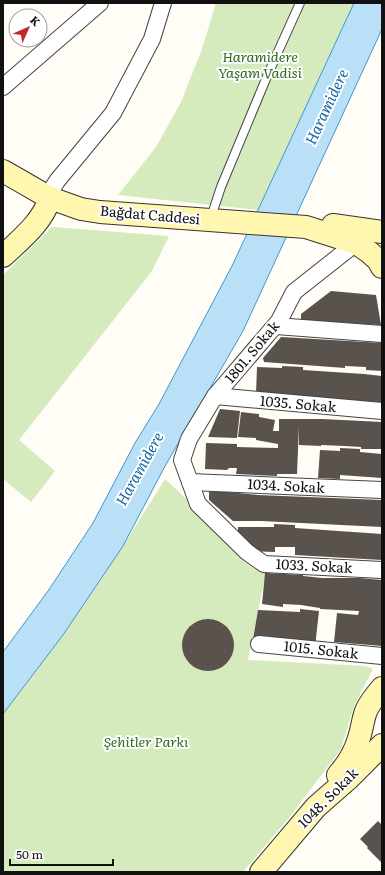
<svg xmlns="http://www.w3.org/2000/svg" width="385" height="875" font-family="Literata,serif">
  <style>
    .green { fill: #d5ebbd }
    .water { fill: #b9e0f7; stroke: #3f96cf }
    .building { fill: #5a524d }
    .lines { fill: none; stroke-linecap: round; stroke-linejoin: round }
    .lane-casing { stroke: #444; stroke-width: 10 }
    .street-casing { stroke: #444; stroke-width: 18 }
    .secondary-casing { stroke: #333; stroke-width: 24 }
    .lane { stroke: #fff; stroke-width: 8 }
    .street { stroke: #fff; stroke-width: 16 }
    .secondary { stroke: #fff6b0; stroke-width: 22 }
    .labels { text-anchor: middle; stroke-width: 4; stroke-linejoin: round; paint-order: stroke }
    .park-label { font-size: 14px; font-style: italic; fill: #2f6b1f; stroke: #fff }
    .street-label { font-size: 14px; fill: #111; stroke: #fff }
    .water-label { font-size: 15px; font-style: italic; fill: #1768a6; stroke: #fff }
  </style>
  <rect width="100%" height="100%" fill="#fffdf5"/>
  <g class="green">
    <path d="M216,3h138l-96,207 -140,-15 38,-48 25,-45 21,-53z"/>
    <path d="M52,227l117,9 -17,35 -133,169 36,31 -24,31 -28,-23v-204z"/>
    <path d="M165,479l101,93 -18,88 118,6 7,3 -19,37 -13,43 -52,69 -46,54h-240v-158l60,-79 60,-89z"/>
  </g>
  <path class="water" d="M354,3h28v26l-139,302 -79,137 -41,78 -60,89 -60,79v-62l45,-61 45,-68 42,-80 24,-39 73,-138z"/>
  <g class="building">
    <path d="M331,291l45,4 5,30 -80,-5v-6z"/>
    <path d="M281,337l101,6v28l-16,-1v-3l-21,-1v2l-81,-6 -1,-4z"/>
    <path d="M282,366l21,1v3l61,4 18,2v26l-61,-2 -65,-6 1,-27 25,1z"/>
    <path d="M220,409l20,2 -3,27 -29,-1z"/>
    <path d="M241,412l18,2v3l16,3 -2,11h6v-12h43l60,3v27h-21v-2l-16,-1 -24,-1v1l-22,-1v-19l-2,48h-20v2l-41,-2 1,-6h-8l-2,2 -22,-1 1,-26 31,1v3l41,1v-4l-22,-4v-2l-18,-1z"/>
    <path d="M340,448l20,1v3l22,2v24l-42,-3v4l-22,-1 2,-28 20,1z"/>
    <path d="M217,491l41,4 124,5v27l-121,-6h-28l-24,-21v-8z"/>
    <path d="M274,524l21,1v3l87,6v26l-87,-5v-8h-20v5l-27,-1 -10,-17v-7h36z"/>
    <path d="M265,573l38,2v1l19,2h38l22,2v66l-48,-4 3,-29 21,2 1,-4 -39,-2v-1l-19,-3 -18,-1v3l-21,-3z"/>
    <path d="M300,609l19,2 -4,36 -36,-6 -26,-2 5,-29 42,2z"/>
    <circle cx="208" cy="645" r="26"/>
    <path d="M378,821l4,4v38l-15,-15 1,-1 -8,-8z"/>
  </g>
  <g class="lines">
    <g class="lane-casing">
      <path id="lane" d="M210,220l11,-33 47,-113 32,-71"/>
    </g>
    <g class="street-casing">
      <g id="street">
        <path d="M3,87l97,-84"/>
        <path d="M50,198l2,-9 5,-8 56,-68 39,-74 11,-36"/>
        <path d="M356,243l-62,49 -15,29 -64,75 -26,43 -7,21 16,44 49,48 17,12 118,6"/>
        <path d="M276,326l106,8"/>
        <path d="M215,396l167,15"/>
        <path d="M190,482l192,8"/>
        <path d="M259,644l123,12"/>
      </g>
    </g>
    <g class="secondary-casing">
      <g id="secondary">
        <path d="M3,171l47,27 31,11 19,3 206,15 50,16 13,9 9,8 4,7"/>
        <path d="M333,225l49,7"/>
        <path d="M3,256c18,-17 39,-33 47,-58"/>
        <path d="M338,775c10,-11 17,-23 21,-37 3,-9 4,-19 7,-27 4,-9 10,-16 16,-23"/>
        <path d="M261,872l55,-65 33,-29 33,-33"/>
      </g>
    </g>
    <use href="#lane" class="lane"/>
    <use href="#street" class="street"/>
    <use href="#secondary" class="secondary"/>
  </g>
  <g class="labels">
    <g class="park-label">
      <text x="260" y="62">Haramidere<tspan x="260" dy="16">Yaşam Vadisi</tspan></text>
      <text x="146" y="747">Şehitler Parkı</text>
    </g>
    <g class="street-label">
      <text transform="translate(150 215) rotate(5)" y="5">Bağdat Caddesi</text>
      <text transform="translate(252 352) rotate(-50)" y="5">1801. Sokak</text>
      <text transform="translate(298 404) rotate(5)" y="5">1035. Sokak</text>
      <text transform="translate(286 486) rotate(3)" y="5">1034. Sokak</text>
      <text transform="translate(314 566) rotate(3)" y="5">1033. Sokak</text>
      <text transform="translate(321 650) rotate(6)" y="5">1015. Sokak</text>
      <text transform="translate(328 798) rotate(-45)" y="5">1048. Sokak</text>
    </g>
    <g class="water-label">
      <text transform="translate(327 107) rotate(-65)" y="5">Haramidere</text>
      <text transform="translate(140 469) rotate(-61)" y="5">Haramidere</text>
    </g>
  </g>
  <rect width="385" height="875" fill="none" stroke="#111111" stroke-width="8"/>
  <g transform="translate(28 28) rotate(45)"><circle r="19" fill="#ffffff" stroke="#a0a0a0"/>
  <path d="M0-3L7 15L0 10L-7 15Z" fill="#c4262e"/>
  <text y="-6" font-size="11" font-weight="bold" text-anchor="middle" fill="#111111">K</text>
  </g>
  <path d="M10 859v6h103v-6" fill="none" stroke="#111111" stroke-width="2"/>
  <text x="16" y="859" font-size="12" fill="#111111" stroke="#ffffff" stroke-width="3" paint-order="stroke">50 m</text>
</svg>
